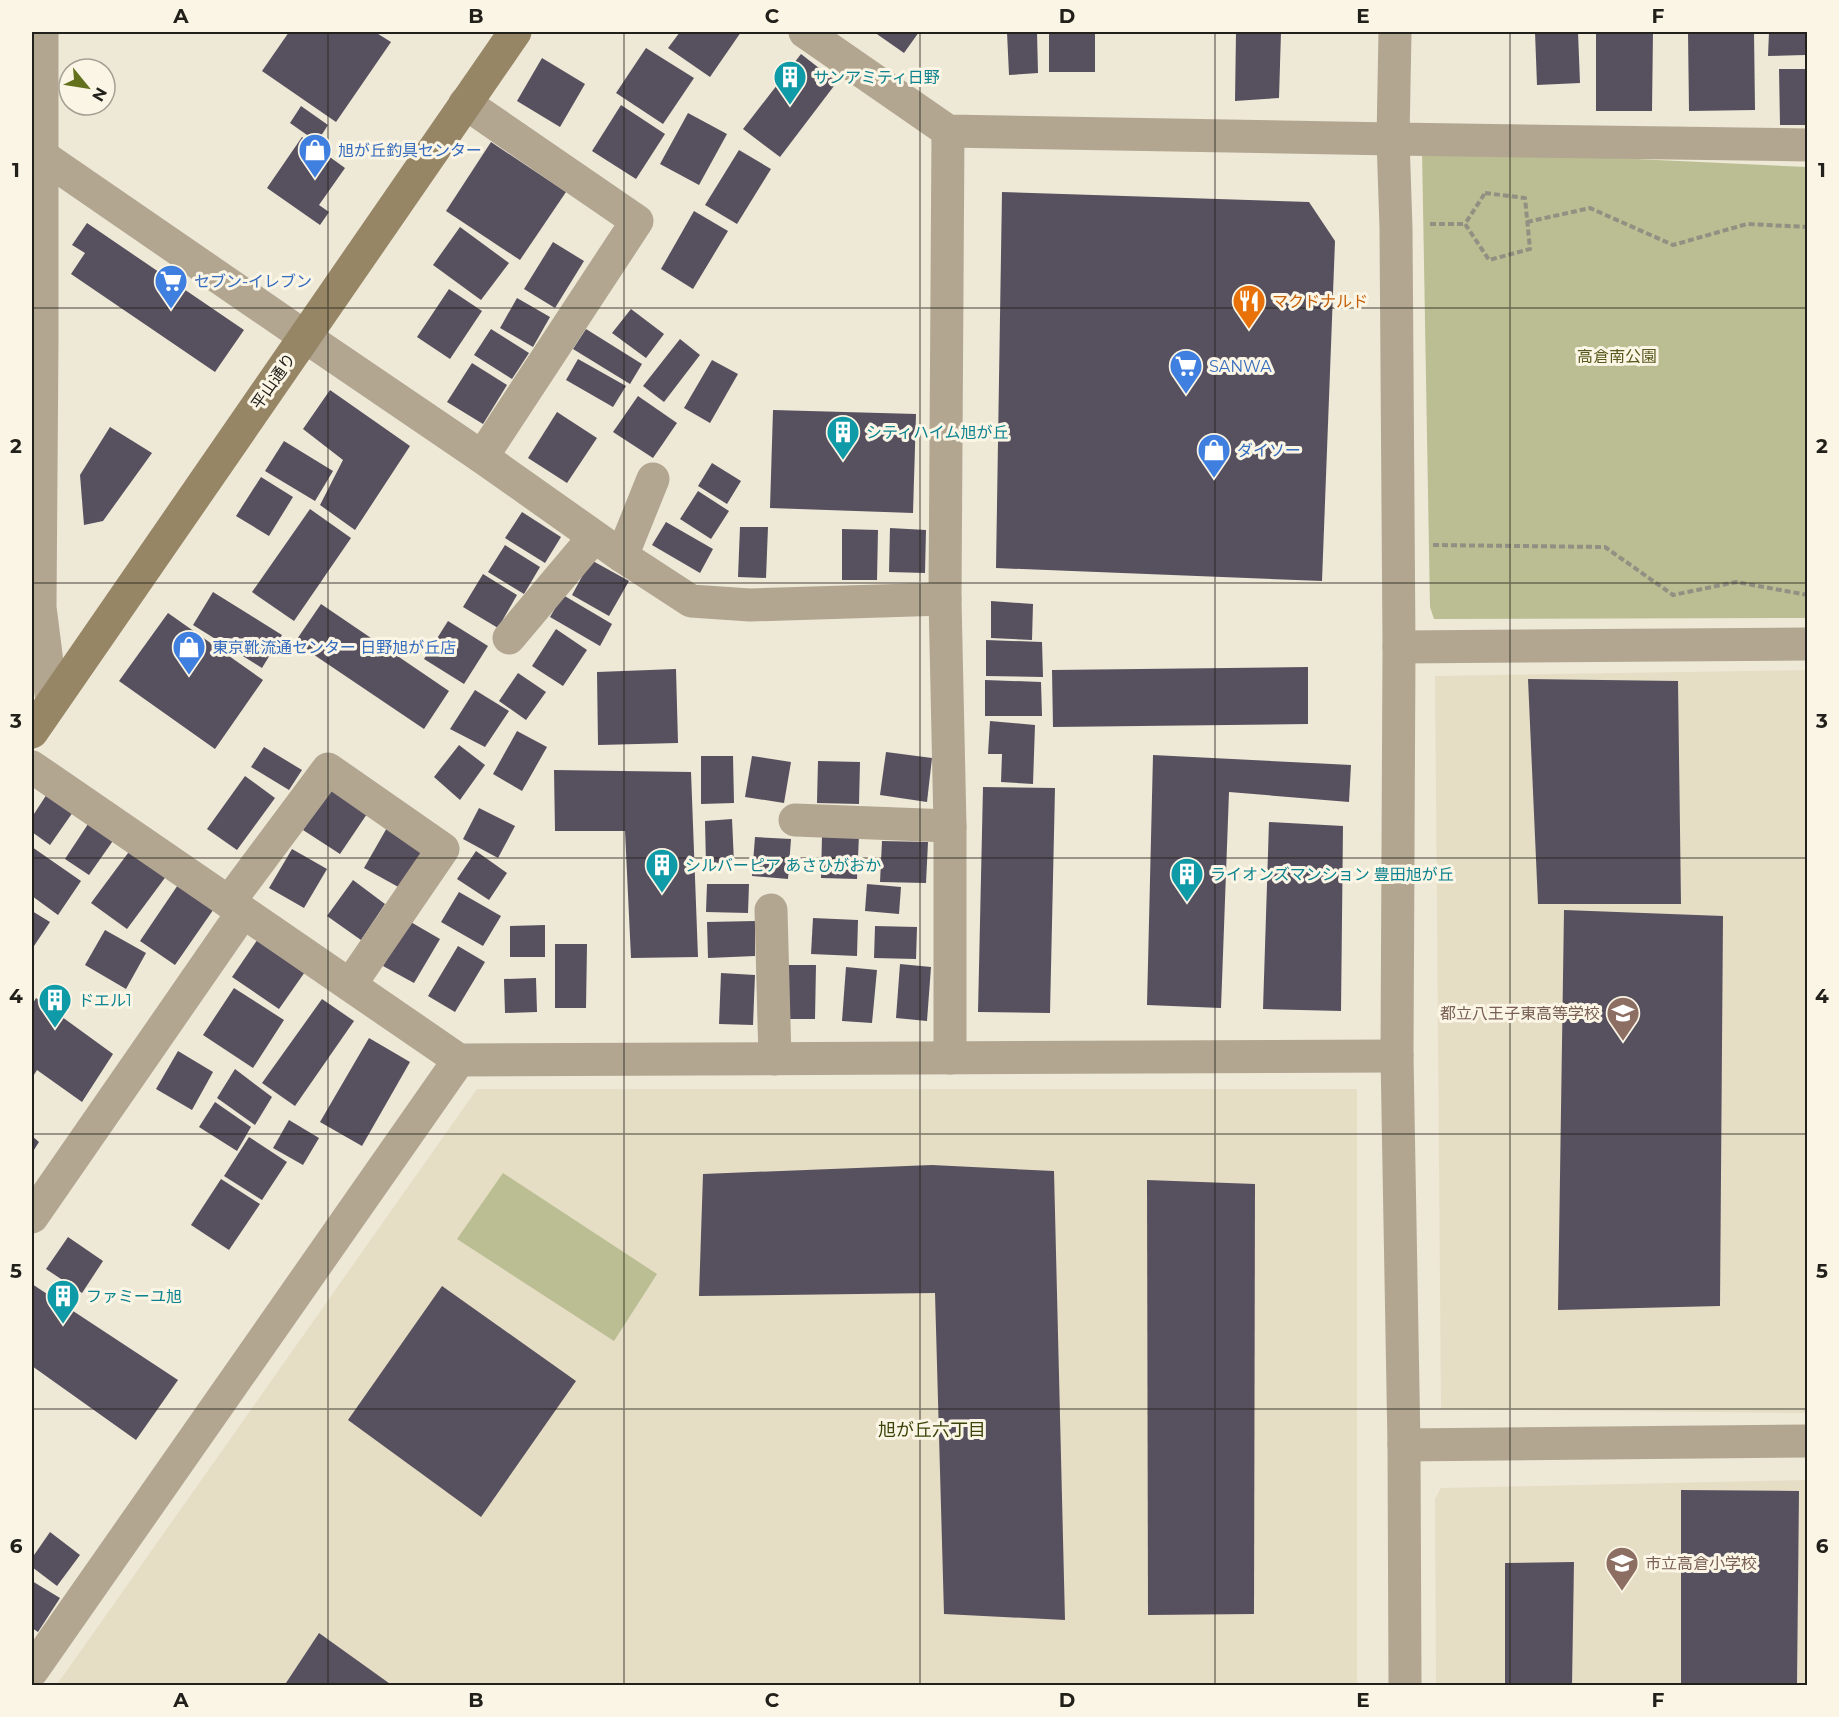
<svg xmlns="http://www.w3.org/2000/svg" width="1839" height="1717" font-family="Montserrat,'Noto Sans JP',sans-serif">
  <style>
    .built { fill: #e6ddc5 }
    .green { fill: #babe92 }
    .building { fill: #57515f }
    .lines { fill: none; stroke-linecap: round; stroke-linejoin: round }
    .path { stroke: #938f83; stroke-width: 4; stroke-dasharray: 6 3; stroke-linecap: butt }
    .minor { stroke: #b2a691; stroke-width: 33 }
    .tertiary { stroke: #b2a691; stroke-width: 33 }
    .secondary { stroke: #978666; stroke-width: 33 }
    .grid { fill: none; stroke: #22201a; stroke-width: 1.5; stroke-opacity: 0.55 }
    .labels { text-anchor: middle; stroke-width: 6; stroke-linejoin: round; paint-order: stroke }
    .culture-label { font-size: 16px; fill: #0d838f; stroke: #fbf5e5; text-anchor: start }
    .shop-label { font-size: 16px; fill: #366cbe; stroke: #fbf5e5; text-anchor: start }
    .food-label { font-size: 16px; fill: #c56008; stroke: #fbf5e5; text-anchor: start }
    .park-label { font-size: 16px; fill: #56591c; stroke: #fbf5e5 }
    .street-label { font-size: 16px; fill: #22201a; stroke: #fbf5e5 }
    .education-label { font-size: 16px; fill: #785e54; stroke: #fbf5e5; text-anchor: end }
    .neighbourhood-label { font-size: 18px; fill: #3c4509; stroke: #fbf5e5 }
    .neatline { fill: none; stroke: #22201a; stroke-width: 2 }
    .grid-label { font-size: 20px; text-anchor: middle; font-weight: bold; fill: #22201a }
  </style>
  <rect width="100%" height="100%" fill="#eee8d7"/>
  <g class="built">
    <path d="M1807,670v743l-366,-4 -6,-733z"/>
    <path d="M477,1089h880v596l-1301,1z"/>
    <path d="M1807,1480v205h-371l-1,-186 6,-11z"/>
  </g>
  <g class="green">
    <path d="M1422,149l385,18v451l-373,1 -4,-12z"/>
    <path d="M503,1173l154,101 -43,67 -157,-102z"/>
  </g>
  <g class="building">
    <path d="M289,32h86l16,10 -55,80 -74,-51z"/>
    <path d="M680,32h61l-31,45 -42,-29z"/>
    <path d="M874,32h45l-15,21z"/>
    <path d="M1007,32h30l1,41 -29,2z"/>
    <rect x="1049" y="32" width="46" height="40"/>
    <path d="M1236,32h45l-2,66 -44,3z"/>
    <path d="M1535,32h43l2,51 -43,2z"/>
    <path d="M1596,32h57l-1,79h-56z"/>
    <path d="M1688,32h66l1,78 -66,1z"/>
    <path d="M1769,32h36v23l-37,1z"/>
    <path d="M646,48l48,30 -31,46 -47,-31z"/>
    <path d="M801,54l36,28 -57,75 -37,-28z"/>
    <path d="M542,58l43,26 -25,43 -43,-26z"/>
    <path d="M1779,69h29v56h-28z"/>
    <path d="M621,105l44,29 -29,45 -44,-28z"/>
    <path d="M301,106l27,19 -11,17 -27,-19z"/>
    <path d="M688,113l39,21 -28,51 -39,-21z"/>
    <path d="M302,137l43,31 -26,37 10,7 -9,13 -53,-37z"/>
    <path d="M491,142l75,50 -46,68 -74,-49z"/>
    <path d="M739,150l32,19 -34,55 -32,-19z"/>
    <path d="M1002,192l307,10 26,39 -13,340 -326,-13z"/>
    <path d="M694,211l34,20 -35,58 -32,-20z"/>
    <path d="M87,223l157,107 -29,42 -144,-98 14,-21 -13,-8z"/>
    <path d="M460,227l49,36 -28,37 -48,-35z"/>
    <path d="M553,242l31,19 -29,47 -31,-19z"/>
    <path d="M449,289l33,22 -32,48 -33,-22z"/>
    <path d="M517,298l33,19 -17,30 -33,-19z"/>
    <path d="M631,309l33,25 -18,24 -34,-25z"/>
    <path d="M491,329l38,24 -17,26 -38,-24z"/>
    <path d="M586,329l56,35 -12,20 -57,-35z"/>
    <path d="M680,339l20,16 -36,47 -21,-16z"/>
    <path d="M578,359l48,27 -13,21 -47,-27z"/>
    <path d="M712,360l26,14 -28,49 -26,-15z"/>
    <path d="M472,363l35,22 -24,39 -36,-22z"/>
    <path d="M330,390l80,56 -55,84 -35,-25 23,-45 -40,-31z"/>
    <path d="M638,396l39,27 -24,35 -40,-26z"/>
    <path d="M773,410l143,4 -3,99 -143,-5z"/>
    <path d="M557,412l40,26 -30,45 -39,-25z"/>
    <path d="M110,427l42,26 -49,68 -19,4 -4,-50z"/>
    <path d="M284,441l49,30 -18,30 -50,-30z"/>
    <path d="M712,463l29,18 -14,23 -29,-18z"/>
    <path d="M261,477l32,20 -24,39 -33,-20z"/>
    <path d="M698,491l31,20 -18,28 -31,-20z"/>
    <path d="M310,509l41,29 -57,83 -42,-29z"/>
    <path d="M522,512l39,25 -16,26 -40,-25z"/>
    <path d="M666,522l47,27 -13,24 -48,-28z"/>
    <path d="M740,527h28l-2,51 -28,-1z"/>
    <path d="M890,528l36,2 -1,43 -36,-1z"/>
    <path d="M842,529l36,1 -1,50h-35z"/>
    <path d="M505,545l35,22 -16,27 -36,-22z"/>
    <path d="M591,560l38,21 -20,35 -37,-21z"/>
    <path d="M483,574l34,21 -19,33 -35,-21z"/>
    <path d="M213,592l69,43 -20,33 -69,-43z"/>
    <path d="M563,595l49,29 -12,22 -50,-29z"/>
    <path d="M991,601l42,3 -1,36 -41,-2z"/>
    <path d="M321,604l128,87 -25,38 -129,-87z"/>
    <path d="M168,613l95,67 -48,69 -96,-68z"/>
    <path d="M448,621l40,25 -24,38 -40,-25z"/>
    <path d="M556,629l31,21 -24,36 -31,-20z"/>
    <path d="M986,640l56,2 1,35 -57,-1z"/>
    <path d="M1308,667v57l-255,3 -1,-57z"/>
    <path d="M676,669l2,74 -80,2 -1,-73z"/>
    <path d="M518,673l28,19 -20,28 -27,-19z"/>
    <path d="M1528,679l150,2 3,223h-143z"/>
    <path d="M985,680l56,2 1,34h-57z"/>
    <path d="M475,690l34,21 -24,36 -35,-18z"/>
    <path d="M990,721l45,4 -2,59 -32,-2 1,-28h-14z"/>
    <path d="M517,731l30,16 -25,44 -29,-17z"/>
    <path d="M459,745l26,20 -25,35 -26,-23z"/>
    <path d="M264,747l38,23 -13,20 -38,-23z"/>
    <path d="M886,752l46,6 -5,44 -47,-7z"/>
    <path d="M1153,755l198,10 -2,37 -120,-10 -8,216 -74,-3z"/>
    <path d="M701,756h32l1,47 -33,1z"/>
    <path d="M752,756l39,6 -7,41 -39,-6z"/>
    <path d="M818,761l42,1 -1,42 -42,-1z"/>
    <path d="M554,770l137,2 7,185 -67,1 -6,-127h-70z"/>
    <path d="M245,776l30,22 -38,52 -30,-21z"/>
    <path d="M332,786l37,25 -29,43 -37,-24z"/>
    <path d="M983,787l72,1 -5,225 -72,-1z"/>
    <path d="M47,794l26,18 -23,33 -18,-13v-15z"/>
    <path d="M479,808l36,18 -17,32 -35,-19z"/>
    <path d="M92,818l25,17 -28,40 -24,-16z"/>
    <path d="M732,819l2,44 -28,2 -1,-44z"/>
    <path d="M1269,822l74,4 -2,185 -78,-2z"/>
    <path d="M388,826l38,22 -24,41 -38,-21z"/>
    <path d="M822,835h37l-2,44 -36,-1z"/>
    <path d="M755,837l36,2 -3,40 -36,-3z"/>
    <path d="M882,841l46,1 -2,41 -46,-1z"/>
    <path d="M134,845l36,26 -43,58 -36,-26z"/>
    <path d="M32,847l49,34 -23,34 -26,-19v-10l2,-5 -2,-2z"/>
    <path d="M292,849l35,20 -23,39 -35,-20z"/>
    <path d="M476,851l31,22 -18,27 -32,-21z"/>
    <path d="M184,876l36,24 -45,65 -35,-24z"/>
    <path d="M353,880l32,24 -24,36 -34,-24z"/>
    <path d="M707,884h42l-1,29 -42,-1z"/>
    <path d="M867,884l34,3 -2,27 -34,-3z"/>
    <path d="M459,892l42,24 -18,30 -42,-24z"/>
    <path d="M1564,910l159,6 -3,390 -162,4z"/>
    <path d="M32,911l18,11 -18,27z"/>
    <path d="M813,918l45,2 -1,36 -46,-2z"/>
    <path d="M409,921l31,18 -26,44 -31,-17z"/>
    <path d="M755,921v35l-47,2 -1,-36z"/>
    <path d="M545,925v32h-35v-31z"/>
    <path d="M875,926l42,1 -1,32 -42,-1z"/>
    <path d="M105,930l41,23 -20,36 -41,-24z"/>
    <path d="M260,936l47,33 -28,40 -47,-32z"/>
    <path d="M555,944h32l-1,64h-31z"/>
    <path d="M458,946l27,16 -30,50 -27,-16z"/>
    <path d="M900,964l31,3 -4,54 -31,-3z"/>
    <path d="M785,965h31l-1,54h-30z"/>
    <path d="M846,967l31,3 -5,53 -30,-2z"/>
    <path d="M721,973l34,2 -2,50 -34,-1z"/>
    <path d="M536,978l1,34 -32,1 -1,-34z"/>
    <path d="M234,988l50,32 -31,48 -50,-33z"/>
    <path d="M36,998l77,56 -31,48 -45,-32 -5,8v-73z"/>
    <path d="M322,999l32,22 -59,85 -33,-23z"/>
    <path d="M369,1038l41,24 -48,84 -42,-24z"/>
    <path d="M178,1051l35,21 -21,38 -36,-21z"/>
    <path d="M235,1069l37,28 -17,28 -38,-27z"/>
    <path d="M215,1102l36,25 -14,24 -38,-24z"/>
    <path d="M289,1120l30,18 -16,27 -30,-17z"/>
    <path d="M32,1136l7,6 -7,11z"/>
    <path d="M249,1137l38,25 -25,38 -38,-24z"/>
    <path d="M932,1165l122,6 11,449 -121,-6 -9,-321 -236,3 4,-122z"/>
    <path d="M221,1179l39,25 -31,46 -38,-25z"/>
    <path d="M1147,1180l108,4 -1,430 -106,1z"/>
    <path d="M68,1237l35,24 -21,32 -36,-24z"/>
    <path d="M32,1284l146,96 -42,60 -104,-74z"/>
    <path d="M442,1286l134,95 -95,136 -133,-97z"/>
    <path d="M1681,1490l118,1 -2,195h-116z"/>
    <path d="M50,1532l30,23 -23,31 -25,-19v-9z"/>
    <path d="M1574,1562l-2,124h-67v-123z"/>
    <path d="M32,1581l28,17 -22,34 -6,-4z"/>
    <path d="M319,1633l74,53h-109z"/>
  </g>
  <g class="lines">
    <g class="path">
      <path d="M1485,193l40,5 5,51 -41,11 -24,-36z"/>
      <path d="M1527,222l63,-14 83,37 74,-21 61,3"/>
      <path d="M1430,224h35"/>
      <path d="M1433,545l172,2 68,48 63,-13 72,13"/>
    </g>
    <g class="minor">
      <path d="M42,32v308l-2,267 12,95"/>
      <path d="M465,103l172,118 -155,236"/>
      <path d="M948,131l-3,468 5,227v232"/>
      <path d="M1393,139l415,6"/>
      <path d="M32,155h9l263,181 178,121 140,99 69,45 59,4 195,-6"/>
      <path d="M622,556l31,-77"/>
      <path d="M509,638l85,-101"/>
      <path d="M1399,647l409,-3"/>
      <path d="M795,820l155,6"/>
      <path d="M229,902l99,-133 115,80 -93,136"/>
      <path d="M771,910l4,149"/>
      <path d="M32,1217l211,-305"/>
    </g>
    <g class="tertiary">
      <path d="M805,32l143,99 445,8"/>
      <path d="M1395,32l-2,107 3,89 3,419 -2,409 7,389 1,241"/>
      <path d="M32,767l427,293 938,-4"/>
      <path d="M1404,1445l404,-4"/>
      <path d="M32,1671l427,-611"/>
    </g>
    <path class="secondary" d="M32,732l483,-700"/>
  </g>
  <path class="grid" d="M328,32v1654M624,32v1654M920,32v1654M1215,32v1654M1510,32v1654M32,308h1776M32,583h1776M32,858h1776M32,1134h1776M32,1409h1776"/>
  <defs>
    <g id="building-pin" transform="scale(1.725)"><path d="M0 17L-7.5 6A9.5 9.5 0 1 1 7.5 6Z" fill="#0f9aa8" stroke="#fbf5e5"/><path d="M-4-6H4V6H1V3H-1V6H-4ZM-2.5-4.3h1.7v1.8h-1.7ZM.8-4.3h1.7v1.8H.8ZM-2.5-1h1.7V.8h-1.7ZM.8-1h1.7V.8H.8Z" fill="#fff"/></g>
    <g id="shop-pin" transform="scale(1.725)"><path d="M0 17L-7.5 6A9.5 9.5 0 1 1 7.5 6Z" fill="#3f7fe0" stroke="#fbf5e5"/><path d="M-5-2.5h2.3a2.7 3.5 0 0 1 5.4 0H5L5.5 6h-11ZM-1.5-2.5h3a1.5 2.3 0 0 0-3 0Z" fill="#fff"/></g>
    <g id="supermarket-pin" transform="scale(1.725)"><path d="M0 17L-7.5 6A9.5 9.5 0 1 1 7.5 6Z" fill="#3f7fe0" stroke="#fbf5e5"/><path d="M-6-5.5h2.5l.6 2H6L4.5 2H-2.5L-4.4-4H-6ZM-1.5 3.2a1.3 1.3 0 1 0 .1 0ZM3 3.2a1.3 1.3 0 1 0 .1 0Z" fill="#fff"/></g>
    <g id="restaurant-pin" transform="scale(1.725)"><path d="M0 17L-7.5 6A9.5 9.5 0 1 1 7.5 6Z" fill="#e8710a" stroke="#fbf5e5"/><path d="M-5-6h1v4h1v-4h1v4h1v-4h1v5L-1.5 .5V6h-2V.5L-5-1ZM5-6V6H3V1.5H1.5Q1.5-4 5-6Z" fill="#fff"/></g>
    <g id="school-pin" transform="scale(1.725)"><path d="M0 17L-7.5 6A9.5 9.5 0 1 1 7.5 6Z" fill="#8d6e63" stroke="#fbf5e5"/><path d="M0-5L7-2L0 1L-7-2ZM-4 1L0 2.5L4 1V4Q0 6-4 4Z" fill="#fff"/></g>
  </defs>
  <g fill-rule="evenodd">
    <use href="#building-pin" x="790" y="77"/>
    <use href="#shop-pin" x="315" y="150"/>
    <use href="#supermarket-pin" x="171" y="281"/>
    <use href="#restaurant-pin" x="1249" y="301"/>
    <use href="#supermarket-pin" x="1186" y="366"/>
    <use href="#building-pin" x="843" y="432"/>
    <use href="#shop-pin" x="1214" y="450"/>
    <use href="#shop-pin" x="189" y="647"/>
    <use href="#building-pin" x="662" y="865"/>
    <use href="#building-pin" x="1187" y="874"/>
    <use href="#building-pin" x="55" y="1000"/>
    <use href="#school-pin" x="1623" y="1013"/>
    <use href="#building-pin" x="63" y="1296"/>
    <use href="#school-pin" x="1622" y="1563"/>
  </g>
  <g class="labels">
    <g class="culture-label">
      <text x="813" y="83">サンアミティ日野</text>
      <text x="866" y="438">シティハイム旭が丘</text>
      <text x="685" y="871">シルバーピア あさひがおか</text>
      <text x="1210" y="880">ライオンズマンション 豊田旭が丘</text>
      <text x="78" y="1006">ドエル1</text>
      <text x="86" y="1302">ファミーユ旭</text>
    </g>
    <g class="shop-label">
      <text x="338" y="156">旭が丘釣具センター</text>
      <text x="194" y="287">セブン-イレブン</text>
      <text x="1209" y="372">SANWA</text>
      <text x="1237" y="456">ダイソー</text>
      <text x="212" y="653">東京靴流通センター 日野旭が丘店</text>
    </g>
    <g class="food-label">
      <text x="1272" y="307">マクドナルド</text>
    </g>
    <g class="park-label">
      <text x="1617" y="362">高倉南公園</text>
    </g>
    <g class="street-label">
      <text transform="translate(273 381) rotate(-55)" y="6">平山通り</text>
    </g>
    <g class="education-label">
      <text x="1600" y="1019">都立八王子東高等学校</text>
      <text x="1645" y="1569" text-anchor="start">市立高倉小学校</text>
    </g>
    <g class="neighbourhood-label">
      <text x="932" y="1436">旭が丘六丁目</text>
    </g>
  </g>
  <rect width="1839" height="1717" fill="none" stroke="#fbf5e5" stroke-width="66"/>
  <g transform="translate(87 87) rotate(120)"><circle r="28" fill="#fbf5e5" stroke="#a4a094" stroke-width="1.5"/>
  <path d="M0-4.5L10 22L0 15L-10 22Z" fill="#63711d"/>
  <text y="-9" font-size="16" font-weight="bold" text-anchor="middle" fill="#22201a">N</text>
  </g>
  <rect x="33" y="33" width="1773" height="1651" class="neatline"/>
  <g class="grid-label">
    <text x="181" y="23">A</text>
    <text x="476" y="23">B</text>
    <text x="772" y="23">C</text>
    <text x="1067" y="23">D</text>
    <text x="1363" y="23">E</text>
    <text x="1658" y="23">F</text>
    <text x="16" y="177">1</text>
    <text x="1822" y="177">1</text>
    <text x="16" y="453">2</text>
    <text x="1822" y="453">2</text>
    <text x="16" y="728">3</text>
    <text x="1822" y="728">3</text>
    <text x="16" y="1003">4</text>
    <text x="1822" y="1003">4</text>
    <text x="16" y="1278">5</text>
    <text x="1822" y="1278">5</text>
    <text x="16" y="1553">6</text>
    <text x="1822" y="1553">6</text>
    <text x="181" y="1707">A</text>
    <text x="476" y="1707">B</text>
    <text x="772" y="1707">C</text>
    <text x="1067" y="1707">D</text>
    <text x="1363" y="1707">E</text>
    <text x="1658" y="1707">F</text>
  </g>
</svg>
